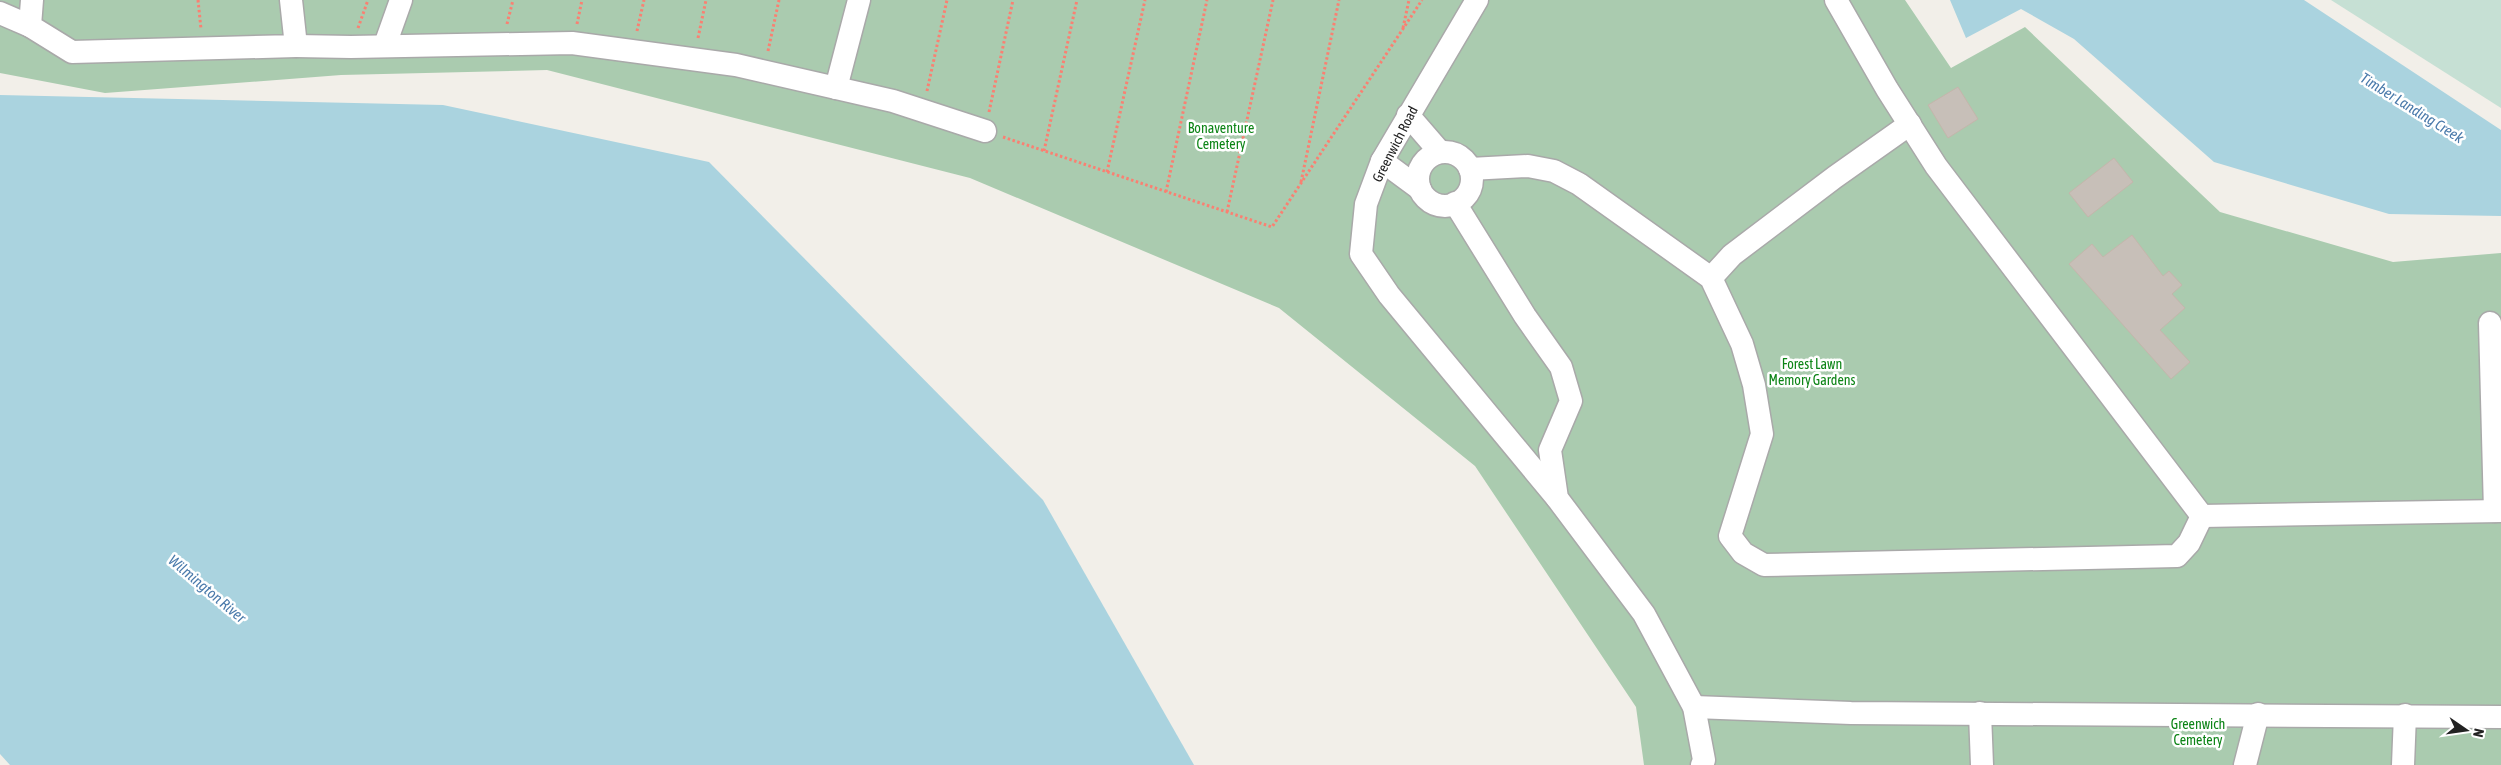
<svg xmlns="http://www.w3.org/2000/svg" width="2501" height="765" font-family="'Asap Condensed',sans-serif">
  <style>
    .wetland { fill: #c6e0d4 }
    .cemetery { fill: #aacbaf }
    .water { fill: #aad3df }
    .building { fill: #c7bfb8; stroke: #c4b6ab }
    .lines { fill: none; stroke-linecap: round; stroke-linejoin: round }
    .minor-casing { stroke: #a9a9a9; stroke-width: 25 }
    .path { stroke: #fa8072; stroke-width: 3; stroke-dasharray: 2.5 2.5; stroke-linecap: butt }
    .minor { stroke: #fff; stroke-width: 22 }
    .labels { text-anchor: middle; stroke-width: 5; stroke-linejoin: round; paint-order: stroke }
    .park-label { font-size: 14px; fill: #0c8416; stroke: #fff }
    .street-label { font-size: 14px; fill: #222; stroke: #fff }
    .water-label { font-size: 15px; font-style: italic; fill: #4a7aab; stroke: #fff }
  </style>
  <rect width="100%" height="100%" fill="#f2efe9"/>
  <path class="wetland" d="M2331,0h170v108z"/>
  <path class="cemetery" d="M0,0h1905l46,68 74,-41 195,185 173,50 108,-9v512h-857l-8,-58 -161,-241 -196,-158 -309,-130 -423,-108 -206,5 -236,18 -105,-20z"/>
  <g class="water">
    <path d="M1950,0h354l197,130v86l-112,-2 -175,-52 -140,-123 -53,-30 -55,29z"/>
    <path d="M0,95l443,10 266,57 334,338 151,265h-1184l-10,-11z"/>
  </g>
  <g class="building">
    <path d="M1958,87l20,32 -30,19 -20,-33z"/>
    <path d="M2114,158l19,24 -45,35 -19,-24z"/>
    <path d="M2132,235l31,41 6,-5 13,14 -10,9 13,14 -25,22 30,32 -19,17 -102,-115 23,-20 11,13z"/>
  </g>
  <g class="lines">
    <g class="minor-casing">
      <g id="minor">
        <path d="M32,0l-2,26 42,26 224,-6 -5,-46"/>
        <path d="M1477,0l-95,161 -16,43 -5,50 28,41 168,203"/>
        <path d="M1836,0l51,89 49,77 266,350 299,-5"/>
        <path d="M0,13l30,13"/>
        <path d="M385,45l16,-45"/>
        <path d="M296,46l55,1 221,-4 164,22 157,36 92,30"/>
        <path d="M836,88l23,-88"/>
        <path d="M1408,115l32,37"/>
        <circle cx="1445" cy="179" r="27"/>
        <path d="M1382,161l38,28"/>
        <path d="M1470,169l58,-3 26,5 25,13 132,94 31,66 12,41 8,49 -32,102 13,17 21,12 413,-9 12,-13 13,-27"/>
        <path d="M1455,203l70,113 36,51 10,34 -21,49 7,48 87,116 50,93 10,53 -2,5"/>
        <path d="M1711,278l21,-23 103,-78 75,-53"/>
        <path d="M2490,323l5,188"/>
        <path d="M1694,707l157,6 650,4"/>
        <path d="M1980,713l2,52"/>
        <path d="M2245,765l13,-51"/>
        <path d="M2403,765l2,-50"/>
      </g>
    </g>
    <g class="path">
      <path d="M198,0l3,29"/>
      <path d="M507,24l6,-24"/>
      <path d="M577,24l5,-24"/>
      <path d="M358,28l10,-28"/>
      <path d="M1403,28l6,-28"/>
      <path d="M637,31l7,-31"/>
      <path d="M698,38l8,-38"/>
      <path d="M768,51l11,-51"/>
      <path d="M927,91l20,-91"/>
      <path d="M989,112l24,-112"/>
      <path d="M1003,137l269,90 150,-227"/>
      <path d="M1044,151l33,-151"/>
      <path d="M1107,172l38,-172"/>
      <path d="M1301,182l38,-182"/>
      <path d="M1166,192l41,-192"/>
      <path d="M1227,212l46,-212"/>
    </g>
    <use href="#minor" class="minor"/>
  </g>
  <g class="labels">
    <g class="park-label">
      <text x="1221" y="133">Bonaventure<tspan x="1221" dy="16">Cemetery</tspan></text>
      <text x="1812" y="369">Forest Lawn<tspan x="1812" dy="16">Memory Gardens</tspan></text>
      <text x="2198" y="729">Greenwich<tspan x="2198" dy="16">Cemetery</tspan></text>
    </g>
    <g class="street-label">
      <text transform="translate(1395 144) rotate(-63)" y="5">Greenwich Road</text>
    </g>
    <g class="water-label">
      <text transform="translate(2412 108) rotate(32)" y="5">Timber Landing Creek</text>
      <text transform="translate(207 589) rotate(40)" y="5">Wilmington River</text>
    </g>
  </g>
  <g transform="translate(2466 730) rotate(103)" stroke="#ffffff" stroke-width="4" paint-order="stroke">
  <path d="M0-4L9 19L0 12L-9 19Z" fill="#222222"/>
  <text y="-8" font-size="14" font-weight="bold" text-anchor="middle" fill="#222222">N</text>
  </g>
</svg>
